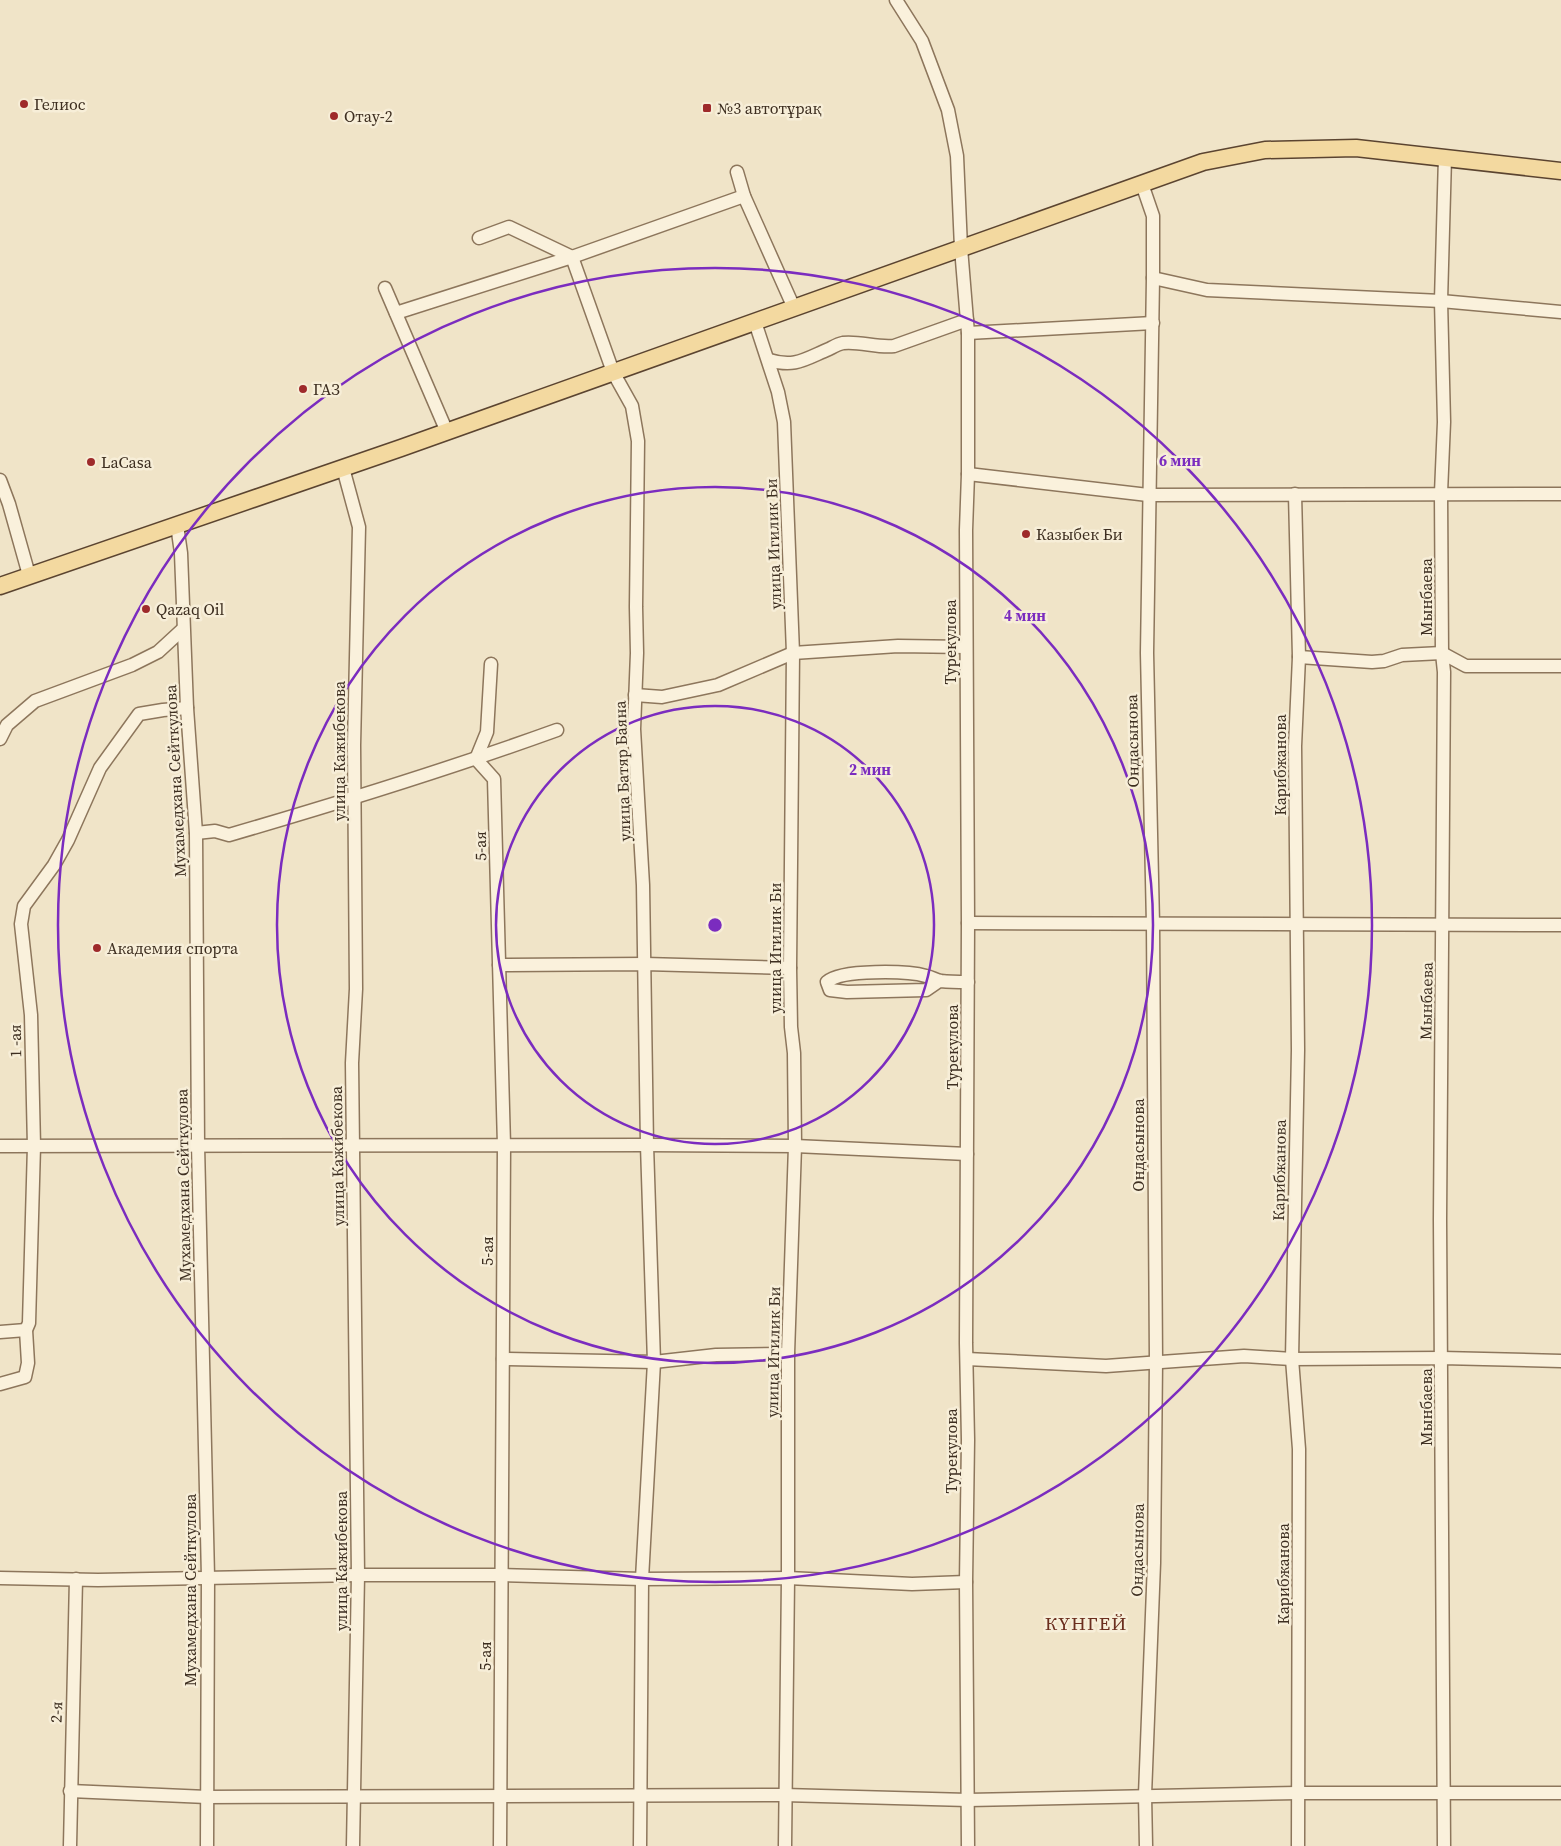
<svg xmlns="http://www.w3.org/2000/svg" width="1561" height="1846" font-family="'Source Serif 4',serif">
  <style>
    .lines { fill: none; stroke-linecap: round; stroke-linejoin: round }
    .minor-casing { stroke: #8d765c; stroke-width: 15 }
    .major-casing { stroke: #5b4430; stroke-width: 19 }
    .minor { stroke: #faf1dc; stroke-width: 12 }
    .major { stroke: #f3d9a0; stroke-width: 16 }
    .ring { fill: none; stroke: #7b2cbf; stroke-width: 2.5 }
    .poi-dot { fill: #9e2a2b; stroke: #f7eed8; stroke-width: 2 }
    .labels { text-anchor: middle; stroke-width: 5; stroke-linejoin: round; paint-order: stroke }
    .poi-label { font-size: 16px; fill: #3d2e20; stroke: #f7eed8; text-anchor: start }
    .street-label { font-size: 16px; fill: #3d2e20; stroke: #f7eed8 }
    .quarter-label { font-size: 19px; letter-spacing: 1px; fill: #6b2e1e; stroke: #f7eed8 }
    .centre { fill: #7b2cbf; stroke: #f7eed8; stroke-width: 2.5 }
    .ring-label { font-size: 15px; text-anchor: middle; font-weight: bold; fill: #7b2cbf; stroke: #f7eed8; stroke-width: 5; stroke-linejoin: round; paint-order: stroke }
  </style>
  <rect width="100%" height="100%" fill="#f0e4c8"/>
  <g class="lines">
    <g class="minor-casing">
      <g id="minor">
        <path d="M896,0l26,41 26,69 9,46 4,92 7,85v141l-2,56 2,393 -2,420 2,97 -2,142 2,264"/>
        <path d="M737,172l7,24 50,112"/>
        <path d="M1142,184l11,32v62l-6,375 6,271 3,437 -2,202 -9,232 1,51"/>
        <path d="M479,238l30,-11 63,30 41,115 19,34 6,35 -2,166 1,46 -3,76 9,156 4,260 7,217 -12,217 -2,267"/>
        <path d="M1153,278l54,12 234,11 120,11"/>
        <path d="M385,288l62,144"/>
        <path d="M396,313l176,-56 172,-61"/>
        <path d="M755,322l23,70 6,30 9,231 -3,315 1,59 3,26 1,93 -7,208v224l-3,268"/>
        <path d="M968,333l185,-10"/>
        <path d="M769,360c26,8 36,-1 60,-11 4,-2 9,-5 14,-6 17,-2 34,5 51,3l73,-26"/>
        <path d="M343,468l16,59 -5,218 2,244 -4,74 6,512 -5,271"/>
        <path d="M968,474l180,21 413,-1"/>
        <path d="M0,480l9,24 20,71"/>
        <path d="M1295,494l4,163 -4,89 3,304 -6,309 7,90 -1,397"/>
        <path d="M177,525l4,28 6,155 9,125 2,312 10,432 -1,269"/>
        <path d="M1299,657l73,5 12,-1 18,-6 40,-2 24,13h95"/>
        <path d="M491,664l-4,68 -11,27 18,20 10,366 -4,701"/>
        <path d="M635,695l27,2 56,-12 75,-32 105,-7 68,1"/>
        <path d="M0,739l7,-14 28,-24 97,-36 26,-13 25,-23"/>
        <path d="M196,833l19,-2 14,4c110,-32 220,-66 328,-105"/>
        <path d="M968,923l593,2"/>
        <path d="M499,965l146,-1 145,4"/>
        <path d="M939,981l-13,9 -79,2 -17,-2 -3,-8c14,-13 81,-11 99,-6 5,1 10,4 15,5 9,1 18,1 27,1"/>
        <path d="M0,1146l647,-1 148,1 172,8"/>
        <path d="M0,1332l26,-2"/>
        <path d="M503,1359l151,3 62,-7 72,-1"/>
        <path d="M967,1359l139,7 138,-10 48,3 150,-1 119,3"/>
        <path d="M0,1384l25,-7 3,-14 -2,-33 3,-7 5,-177 -3,-131 -10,-91 3,-18 30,-41 14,-25 32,-72 39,-54 24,-4 24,-2"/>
        <path d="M0,1578l98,2 260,-5h143l141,4 146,-1 124,6 54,-2"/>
        <path d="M70,1791l137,6 577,-2 184,5 329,-7h264"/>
        <path d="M70,1846l6,-267"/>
        <path d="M1444,1846l-4,-626 4,-548 -2,-19 -1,-160 3,-71 -3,-121 4,-144"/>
      </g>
    </g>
    <g class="major-casing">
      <path id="major" d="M0,586l401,-138 802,-286 62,-12 91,-2 205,23"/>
    </g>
    <use href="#minor" class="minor"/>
    <use href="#major" class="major"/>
  </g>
  <g class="ring">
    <circle cx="715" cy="925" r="219"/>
    <circle cx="715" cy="925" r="438"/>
    <circle cx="715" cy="925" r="657"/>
  </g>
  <g class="poi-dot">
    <circle cx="24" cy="104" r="5"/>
    <rect x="702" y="103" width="10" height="10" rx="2.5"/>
    <circle cx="334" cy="116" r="5"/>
    <circle cx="303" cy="389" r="5"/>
    <circle cx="91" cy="462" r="5"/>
    <circle cx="1026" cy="534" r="5"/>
    <circle cx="146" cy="609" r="5"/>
    <circle cx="97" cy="948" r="5"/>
  </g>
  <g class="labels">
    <g class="poi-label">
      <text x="34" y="110">Гелиос</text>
      <text x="717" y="114">№3 автотұрақ</text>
      <text x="344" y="122">Отау-2</text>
      <text x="313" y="395">ГАЗ</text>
      <text x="101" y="468">LaCasa</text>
      <text x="1036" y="540">Казыбек Би</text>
      <text x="156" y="615">Qazaq Oil</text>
      <text x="107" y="954">Академия спорта</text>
    </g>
    <g class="street-label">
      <text transform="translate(773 544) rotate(-92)" y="6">улица Игилик Би</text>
      <text transform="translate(1426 597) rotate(-90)" y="6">Мынбаева</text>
      <text transform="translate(950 642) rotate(-90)" y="6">Турекулова</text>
      <text transform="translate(1132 741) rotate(-91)" y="6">Ондасынова</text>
      <text transform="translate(339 751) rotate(-90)" y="6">улица Кажибекова</text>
      <text transform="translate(1280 765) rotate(-90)" y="6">Карибжанова</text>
      <text transform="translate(622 771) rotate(-92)" y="6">улица Батяр Баяна</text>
      <text transform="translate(175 781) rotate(-93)" y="6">Мухамедхана Сейткулова</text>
      <text transform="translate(480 846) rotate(-91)" y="6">5-ая</text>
      <text transform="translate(775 948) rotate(-90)" y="6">улица Игилик Би</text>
      <text transform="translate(1426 1001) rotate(-89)" y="6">Мынбаева</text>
      <text transform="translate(15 1041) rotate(-91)" y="6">1 -ая</text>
      <text transform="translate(952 1047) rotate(-90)" y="6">Турекулова</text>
      <text transform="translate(1138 1145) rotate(-90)" y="6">Ондасынова</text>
      <text transform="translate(337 1156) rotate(-91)" y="6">улица Кажибекова</text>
      <text transform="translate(1279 1170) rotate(-89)" y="6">Карибжанова</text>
      <text transform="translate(183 1185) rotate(-91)" y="6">Мухамедхана Сейткулова</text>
      <text transform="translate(487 1251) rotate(-90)" y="6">5-ая</text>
      <text transform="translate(773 1352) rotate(-89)" y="6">улица Игилик Би</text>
      <text transform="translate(1426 1407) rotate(-90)" y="6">Мынбаева</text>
      <text transform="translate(951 1451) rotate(-90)" y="6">Турекулова</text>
      <text transform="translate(1137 1550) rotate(-89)" y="6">Ондасынова</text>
      <text transform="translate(341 1561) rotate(-90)" y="6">улица Кажибекова</text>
      <text transform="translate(1283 1574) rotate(-90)" y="6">Карибжанова</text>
      <text transform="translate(190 1590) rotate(-90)" y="6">Мухамедхана Сейткулова</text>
      <text transform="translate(485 1656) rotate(-90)" y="6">5-ая</text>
      <text transform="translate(56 1712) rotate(-88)" y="6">2-я</text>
    </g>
    <g class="quarter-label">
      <text x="1086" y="1630">КҮНГЕЙ</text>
    </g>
  </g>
  <circle cx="715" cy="925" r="8" class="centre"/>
  <g class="ring-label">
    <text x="1180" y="466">6 мин</text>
    <text x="1025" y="621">4 мин</text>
    <text x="870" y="775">2 мин</text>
  </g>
</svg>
